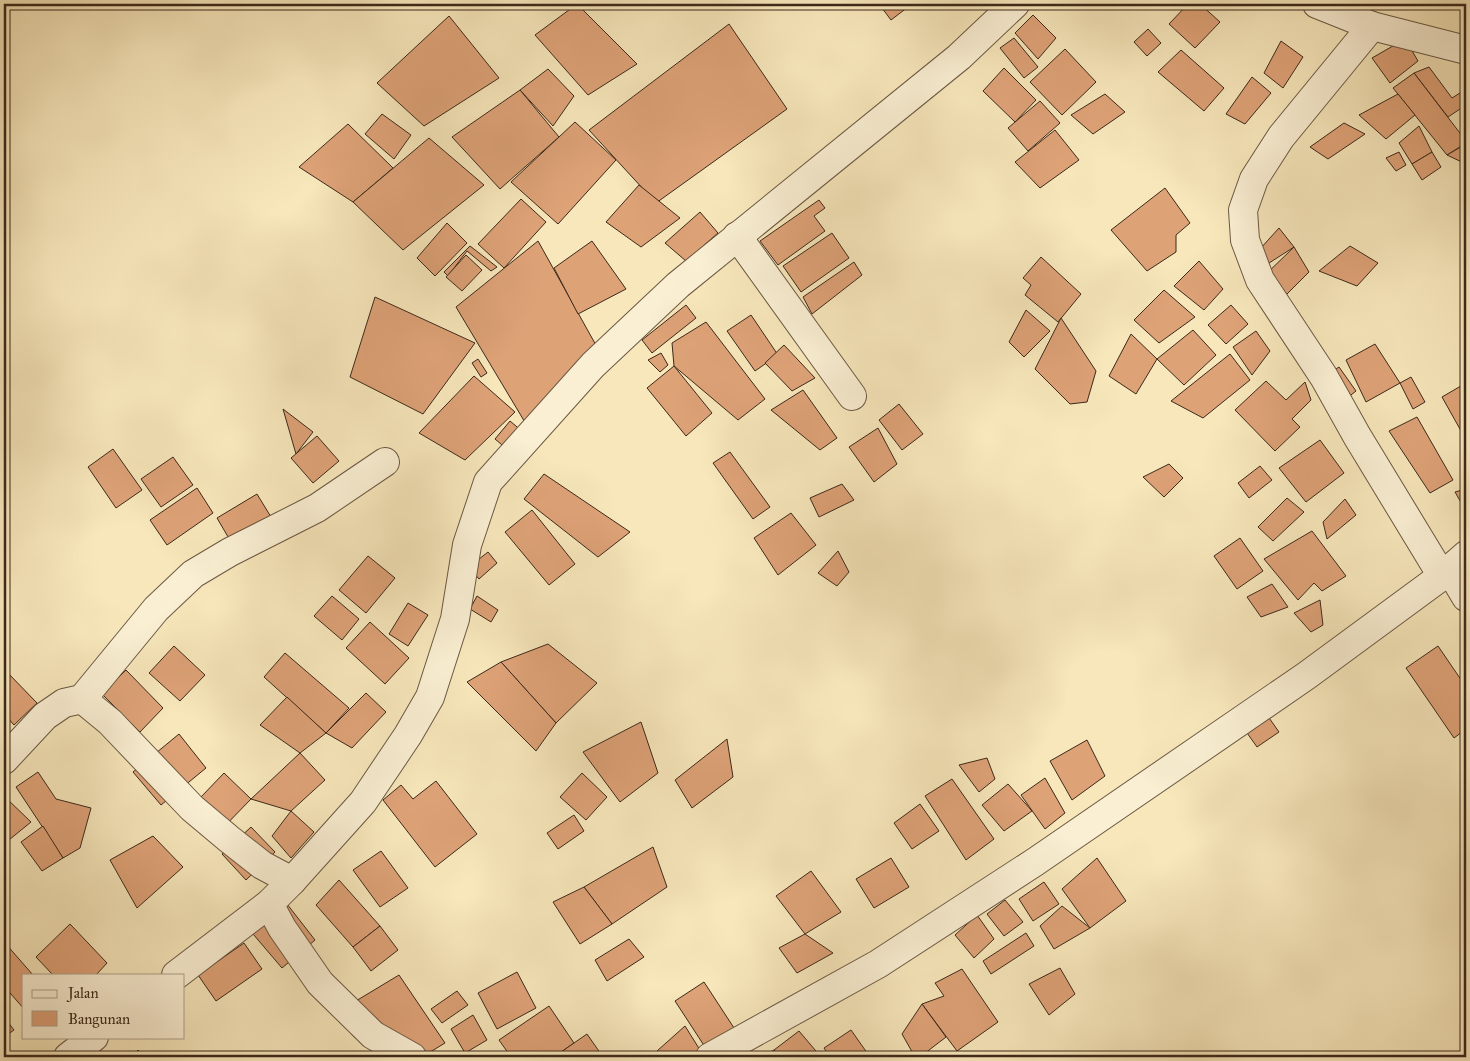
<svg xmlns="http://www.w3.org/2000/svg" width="1470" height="1061" font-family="'IM FELL Great Primer',serif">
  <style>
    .building { fill: #dea277; stroke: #3c291b }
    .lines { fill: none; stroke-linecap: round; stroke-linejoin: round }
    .minor-casing { stroke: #6b5843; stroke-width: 30 }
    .minor { stroke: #faefd3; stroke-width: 28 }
  </style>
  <rect width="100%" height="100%" fill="#f7e7bb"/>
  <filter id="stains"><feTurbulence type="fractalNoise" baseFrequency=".004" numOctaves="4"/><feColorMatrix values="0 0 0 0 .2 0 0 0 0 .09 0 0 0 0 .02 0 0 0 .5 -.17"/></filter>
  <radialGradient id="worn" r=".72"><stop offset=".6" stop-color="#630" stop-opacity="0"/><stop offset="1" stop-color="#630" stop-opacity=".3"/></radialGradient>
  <g class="building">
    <path d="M577,4l60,60 -49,31 -53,-60z"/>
    <path d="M879,4h33l-21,16z"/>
    <path d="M1188,4h12l20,18 -25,26 -26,-24z"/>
    <path d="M1033,15l23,23 -18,21 -23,-26z"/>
    <path d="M449,16l50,62 -75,48 -47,-43z"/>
    <path d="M729,24l58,85 -131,94 -67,-73z"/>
    <path d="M1148,29l13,14 -14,13 -13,-14z"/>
    <path d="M1014,38l24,29 -14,11 -24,-30z"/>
    <path d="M1405,39l13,22 -28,22 -18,-25z"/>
    <path d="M1281,41l22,16 -20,31 -19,-15z"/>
    <path d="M1065,49l31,33 -34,33 -32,-33z"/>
    <path d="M1181,50l43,38 -20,23 -46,-39z"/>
    <path d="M1429,67l23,31 11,-7 3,6v8l-18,12 -34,-44z"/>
    <path d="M1004,68l32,32 -21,22 -32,-31z"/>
    <path d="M548,69l26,27 -21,30 -33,-36z"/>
    <path d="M1414,73l52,68v2l-19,12 -54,-67z"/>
    <path d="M1252,77l19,16 -26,31 -19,-10z"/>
    <path d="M520,90l39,47 -59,52 -48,-52z"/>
    <path d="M1105,94l20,18 -32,22 -22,-19z"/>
    <path d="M1398,94l17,21 -29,24 -27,-24z"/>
    <path d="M1040,101l20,22 -32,28 -20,-23z"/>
    <path d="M382,114l29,21 -17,24 -29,-25z"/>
    <path d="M575,122l41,38 -58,64 -47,-42z"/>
    <path d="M1344,123l21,11 -37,25 -18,-12z"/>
    <path d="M348,124l45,44 -40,34 -54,-35z"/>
    <path d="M1419,126l13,26 -20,12 -13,-21z"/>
    <path d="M1055,130l24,30 -39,28 -25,-26z"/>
    <path d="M429,138l55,47 -81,65 -50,-48z"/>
    <path d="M1466,144v20l-19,-9z"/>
    <path d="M1399,152l7,13 -10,6 -10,-13z"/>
    <path d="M1432,152l9,15 -19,13 -10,-16z"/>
    <path d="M639,185l41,33 -39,29 -35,-25z"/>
    <path d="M1165,188l25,35 -14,12v17l-29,19 -36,-41z"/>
    <path d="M521,199l25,23 -42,46 -26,-24z"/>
    <path d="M819,200l6,8 -11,8 11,15 -47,34 -18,-24z"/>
    <path d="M700,212l18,21 -32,28 -21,-18z"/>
    <path d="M447,223l20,20 -32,33 -18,-18z"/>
    <path d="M1279,228l15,19 -28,18 -6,-16z"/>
    <path d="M832,233l17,25 -48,34 -18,-26z"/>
    <path d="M538,241l64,115 -76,68 -70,-117z"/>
    <path d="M592,241l34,48 -48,25 -24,-46z"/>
    <path d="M470,246l27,21 -6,4 -24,-20 -19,25 -4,-4z"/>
    <path d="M1350,246l28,17 -21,23 -38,-15z"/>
    <path d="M1294,247l15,25 -23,23 -26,-15z"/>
    <path d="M466,255l16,15 -20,21 -16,-14z"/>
    <path d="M1041,257l40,37 -23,28 -33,-27 6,-10 -8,-7z"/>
    <path d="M1199,261l24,28 -19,21 -30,-24z"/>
    <path d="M854,262l8,13 -50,39 -9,-17z"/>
    <path d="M1164,290l31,27 -36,26 -25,-23z"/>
    <path d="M375,297l100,46 -52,71 -73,-37z"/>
    <path d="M686,305l10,13 -44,35 -10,-13z"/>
    <path d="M1231,305l17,19 -22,20 -18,-19z"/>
    <path d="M1026,310l24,21 -26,26 -15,-15z"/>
    <path d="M751,315l27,40 -23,16 -28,-40z"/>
    <path d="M1061,318l35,53 -9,31 -17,2 -35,-35z"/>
    <path d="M706,322l59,77 -27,21 -64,-54 -2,-23z"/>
    <path d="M1193,330l23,25 -32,30 -27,-26z"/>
    <path d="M1256,331l14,20 -18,24 -19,-28z"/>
    <path d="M1131,334l26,25 -21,35 -27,-18z"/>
    <path d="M1375,344l25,39 -34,19 -20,-42z"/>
    <path d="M784,345l31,33 -23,13 -27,-28z"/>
    <path d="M661,353l7,12 -8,7 -12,-12z"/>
    <path d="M1230,354l20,26 -47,38 -32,-17z"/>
    <path d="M478,359l9,14 -6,4 -9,-14z"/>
    <path d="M674,366l38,47 -26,23 -39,-48z"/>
    <path d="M1339,367l17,24 -14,11 -18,-25z"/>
    <path d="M474,376l41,36 -50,48 -46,-27z"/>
    <path d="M1411,377l14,25 -12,7 -13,-26z"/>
    <path d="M1266,381l20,19 19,-18 6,18 -19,19 8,8 -25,24 -40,-41z"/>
    <path d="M1466,383v55h-1l-23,-41z"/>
    <path d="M803,390l34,48 -17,12 -49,-40z"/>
    <path d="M899,404l24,30 -21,16 -23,-30z"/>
    <path d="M283,409l30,23 -17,22z"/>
    <path d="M1417,417l36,63 -23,13 -41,-62z"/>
    <path d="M510,421l13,11 -15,18 -13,-11z"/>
    <path d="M878,428l19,36 -23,18 -25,-35z"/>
    <path d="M317,436l22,25 -26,22 -22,-25z"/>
    <path d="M1320,440l24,33 -38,29 -27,-34z"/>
    <path d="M113,449l29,41 -26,18 -28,-41z"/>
    <path d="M730,452l40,55 -17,12 -40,-56z"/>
    <path d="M173,457l20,28 -32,22 -20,-28z"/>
    <path d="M1169,464l14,14 -19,19 -21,-20z"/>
    <path d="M1260,466l12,14 -23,18 -11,-15z"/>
    <path d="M544,474l86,58 -32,25 -74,-58z"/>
    <path d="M842,484l12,16 -35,17 -9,-19z"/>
    <path d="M197,488l16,25 -46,32 -17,-25z"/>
    <path d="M1466,489v22l-11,-19z"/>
    <path d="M257,494l14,23 -40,25 -14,-24z"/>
    <path d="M1287,498l17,14 -31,29 -15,-14z"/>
    <path d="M1345,499l11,16 -29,24 -4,-17z"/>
    <path d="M532,510l43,54 -26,21 -44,-53z"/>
    <path d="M791,513l25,32 -38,30 -24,-37z"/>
    <path d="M1312,531l34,45 -24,15 -8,-8 -16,17 -34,-41z"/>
    <path d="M1240,538l23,33 -26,18 -23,-33z"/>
    <path d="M838,551l11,21 -12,14 -19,-13z"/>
    <path d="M488,552l9,11 -18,16 -10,-12z"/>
    <path d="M368,556l27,22 -29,35 -27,-23z"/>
    <path d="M1272,584l16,23 -27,10 -14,-20z"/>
    <path d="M332,596l27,23 -17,21 -28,-24z"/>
    <path d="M477,596l21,14 -7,12 -21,-13z"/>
    <path d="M1320,600l3,25 -12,7 -17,-19z"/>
    <path d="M408,603l20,12 -20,31 -19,-12z"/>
    <path d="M370,622l39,36 -24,26 -39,-36z"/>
    <path d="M548,644l49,39 -41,40 -55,-61z"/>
    <path d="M174,646l31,29 -25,26 -31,-28z"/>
    <path d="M1438,646l28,41v42l-12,9 -48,-70z"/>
    <path d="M285,653l64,55 -23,25 -62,-56z"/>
    <path d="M501,662l55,61 -20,28 -69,-69z"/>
    <path d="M126,670l37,38 -23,24 -38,-38z"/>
    <path d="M6,671l31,32 -23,22 -10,-11v-40z"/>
    <path d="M366,693l20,19 -34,36 -26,-15z"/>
    <path d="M287,697l39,36 -26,20 -40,-28z"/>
    <path d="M1255,698l24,34 -22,15 -24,-34z"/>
    <path d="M641,722l17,51 -38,29 -37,-50z"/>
    <path d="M179,734l27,34 -45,37 -28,-33z"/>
    <path d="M727,739l6,38 -41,31 -17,-28z"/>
    <path d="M1087,740l18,36 -33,24 -22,-39z"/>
    <path d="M300,753l25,27 -34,31 -40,-12z"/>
    <path d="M987,758l8,21 -16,13 -20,-27z"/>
    <path d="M38,772l18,27 35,9 -11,40 -17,10 -47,-71z"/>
    <path d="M224,773l27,26 -31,32 -19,-34z"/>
    <path d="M582,773l25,24 -21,23 -26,-23z"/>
    <path d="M1045,778l20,35 -20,16 -24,-34z"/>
    <path d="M952,779l42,60 -28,21 -41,-64z"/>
    <path d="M436,781l41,53 -42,33 -52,-67 18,-15 12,14z"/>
    <path d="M1008,784l24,27 -28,20 -22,-26z"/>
    <path d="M4,796l27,26 -27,22z"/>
    <path d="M920,804l19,27 -27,18 -18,-26z"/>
    <path d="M291,811l23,21 -23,26 -19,-22z"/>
    <path d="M574,815l10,16 -26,18 -11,-16z"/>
    <path d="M43,826l20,32 -21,13 -21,-29z"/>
    <path d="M251,827l24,25 -29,28 -24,-26z"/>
    <path d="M153,836l30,31 -46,41 -27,-48z"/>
    <path d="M653,847l14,40 -55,37 -28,-37z"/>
    <path d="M381,851l27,37 -28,19 -27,-37z"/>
    <path d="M891,858l18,29 -35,21 -18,-29z"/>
    <path d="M1097,858l29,43 -36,27 -28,-39z"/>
    <path d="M811,871l30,41 -36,22 -29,-38z"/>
    <path d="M339,880l41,46 -27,21 -37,-42z"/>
    <path d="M1044,882l15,22 -26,17 -14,-22z"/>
    <path d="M584,887l28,37 -32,20 -27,-42z"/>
    <path d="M1005,900l18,22 -19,14 -17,-22z"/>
    <path d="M287,904l28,36 -33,28 -29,-34z"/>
    <path d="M1062,906l28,22 -36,21 -14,-23z"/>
    <path d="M977,915l17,24 -20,19 -19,-23z"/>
    <path d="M70,924l37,39 -11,12h-43l-17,-18z"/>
    <path d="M380,926l18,24 -27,21 -18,-24z"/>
    <path d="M1026,933l8,13 -43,28 -8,-13z"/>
    <path d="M805,934l28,19 -36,20 -18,-25z"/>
    <path d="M629,939l15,18 -37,24 -12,-21z"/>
    <path d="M5,943l28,32h-9v34l-20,-23v-41z"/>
    <path d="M244,943l18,26 -46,32 -18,-26z"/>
    <path d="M1060,968l15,26 -26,21 -20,-31z"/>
    <path d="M962,969l36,53 -41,29 -35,-47 22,-8 -9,-13z"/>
    <path d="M517,972l19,36 -39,21 -19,-36z"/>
    <path d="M399,975l46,68 -23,14h-23l-23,-39 -21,20 -19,-25z"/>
    <path d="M704,982l32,49 -29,19 -32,-49z"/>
    <path d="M457,991l11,14 -26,18 -11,-14z"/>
    <path d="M922,1004l24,33 -26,20h-5l-13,-23z"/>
    <path d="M549,1006l25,37 -20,14h-43l-12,-17z"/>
    <path d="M473,1015l14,25 -22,13 -14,-24z"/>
    <path d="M4,1017l10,13 -10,7z"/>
    <path d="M685,1026l15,24 -13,7h-24l-6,-6z"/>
    <path d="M851,1030l19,27h-40l-6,-9z"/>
    <path d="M799,1031l22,26h-42l-5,-7z"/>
    <path d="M587,1034l16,23h-49l20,-14z"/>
    <path d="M138,1050l7,7h-14z"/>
    <path d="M774,1050l5,7h-18z"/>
  </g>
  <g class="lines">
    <g class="minor-casing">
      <g id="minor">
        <path d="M1317,4l55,22 94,24"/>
        <path d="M1372,26l-91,111 -27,42 -11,31 2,30 15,40 64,97 33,59 85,140"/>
        <path d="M737,236l115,160"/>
        <path d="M1450,570l16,27"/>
        <path d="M82,699l74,-90 37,-35 37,-22 87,-44 68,-46"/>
        <path d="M4,760l41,-44 19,-13 18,-4 28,23 82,86 37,31 33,26 30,16"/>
        <path d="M269,904l13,24 38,55 53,52 39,22"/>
        <path d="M176,975l93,-71 23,-23 71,-79 45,-67 22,-38 25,-78 12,-74 21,-63 105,-117 85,-80 281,-228 56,-53"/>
        <path d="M68,1057l26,-20"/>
        <path d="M710,1057l168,-93 157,-102 271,-186 136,-100 24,-21"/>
      </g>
    </g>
    <use href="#minor" class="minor"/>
  </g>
  <rect width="1470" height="1061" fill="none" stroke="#f7e7bb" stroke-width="20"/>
  <rect x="5" y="5" width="1460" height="1051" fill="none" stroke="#3c291b" stroke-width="2.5"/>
  <rect x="10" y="10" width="1450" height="1041" fill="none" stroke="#3c291b"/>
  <rect x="22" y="974" width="162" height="65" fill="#faefd3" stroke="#aea089"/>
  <rect x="32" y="990" width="25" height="8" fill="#faefd3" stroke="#aea089"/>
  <text x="68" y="998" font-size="15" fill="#3c291b">Jalan</text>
  <rect x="32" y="1011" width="25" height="15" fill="#dea277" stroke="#aea089"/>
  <text x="68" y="1024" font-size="15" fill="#3c291b">Bangunan</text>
  <rect width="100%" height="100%" filter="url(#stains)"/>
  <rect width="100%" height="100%" fill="url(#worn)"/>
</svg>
